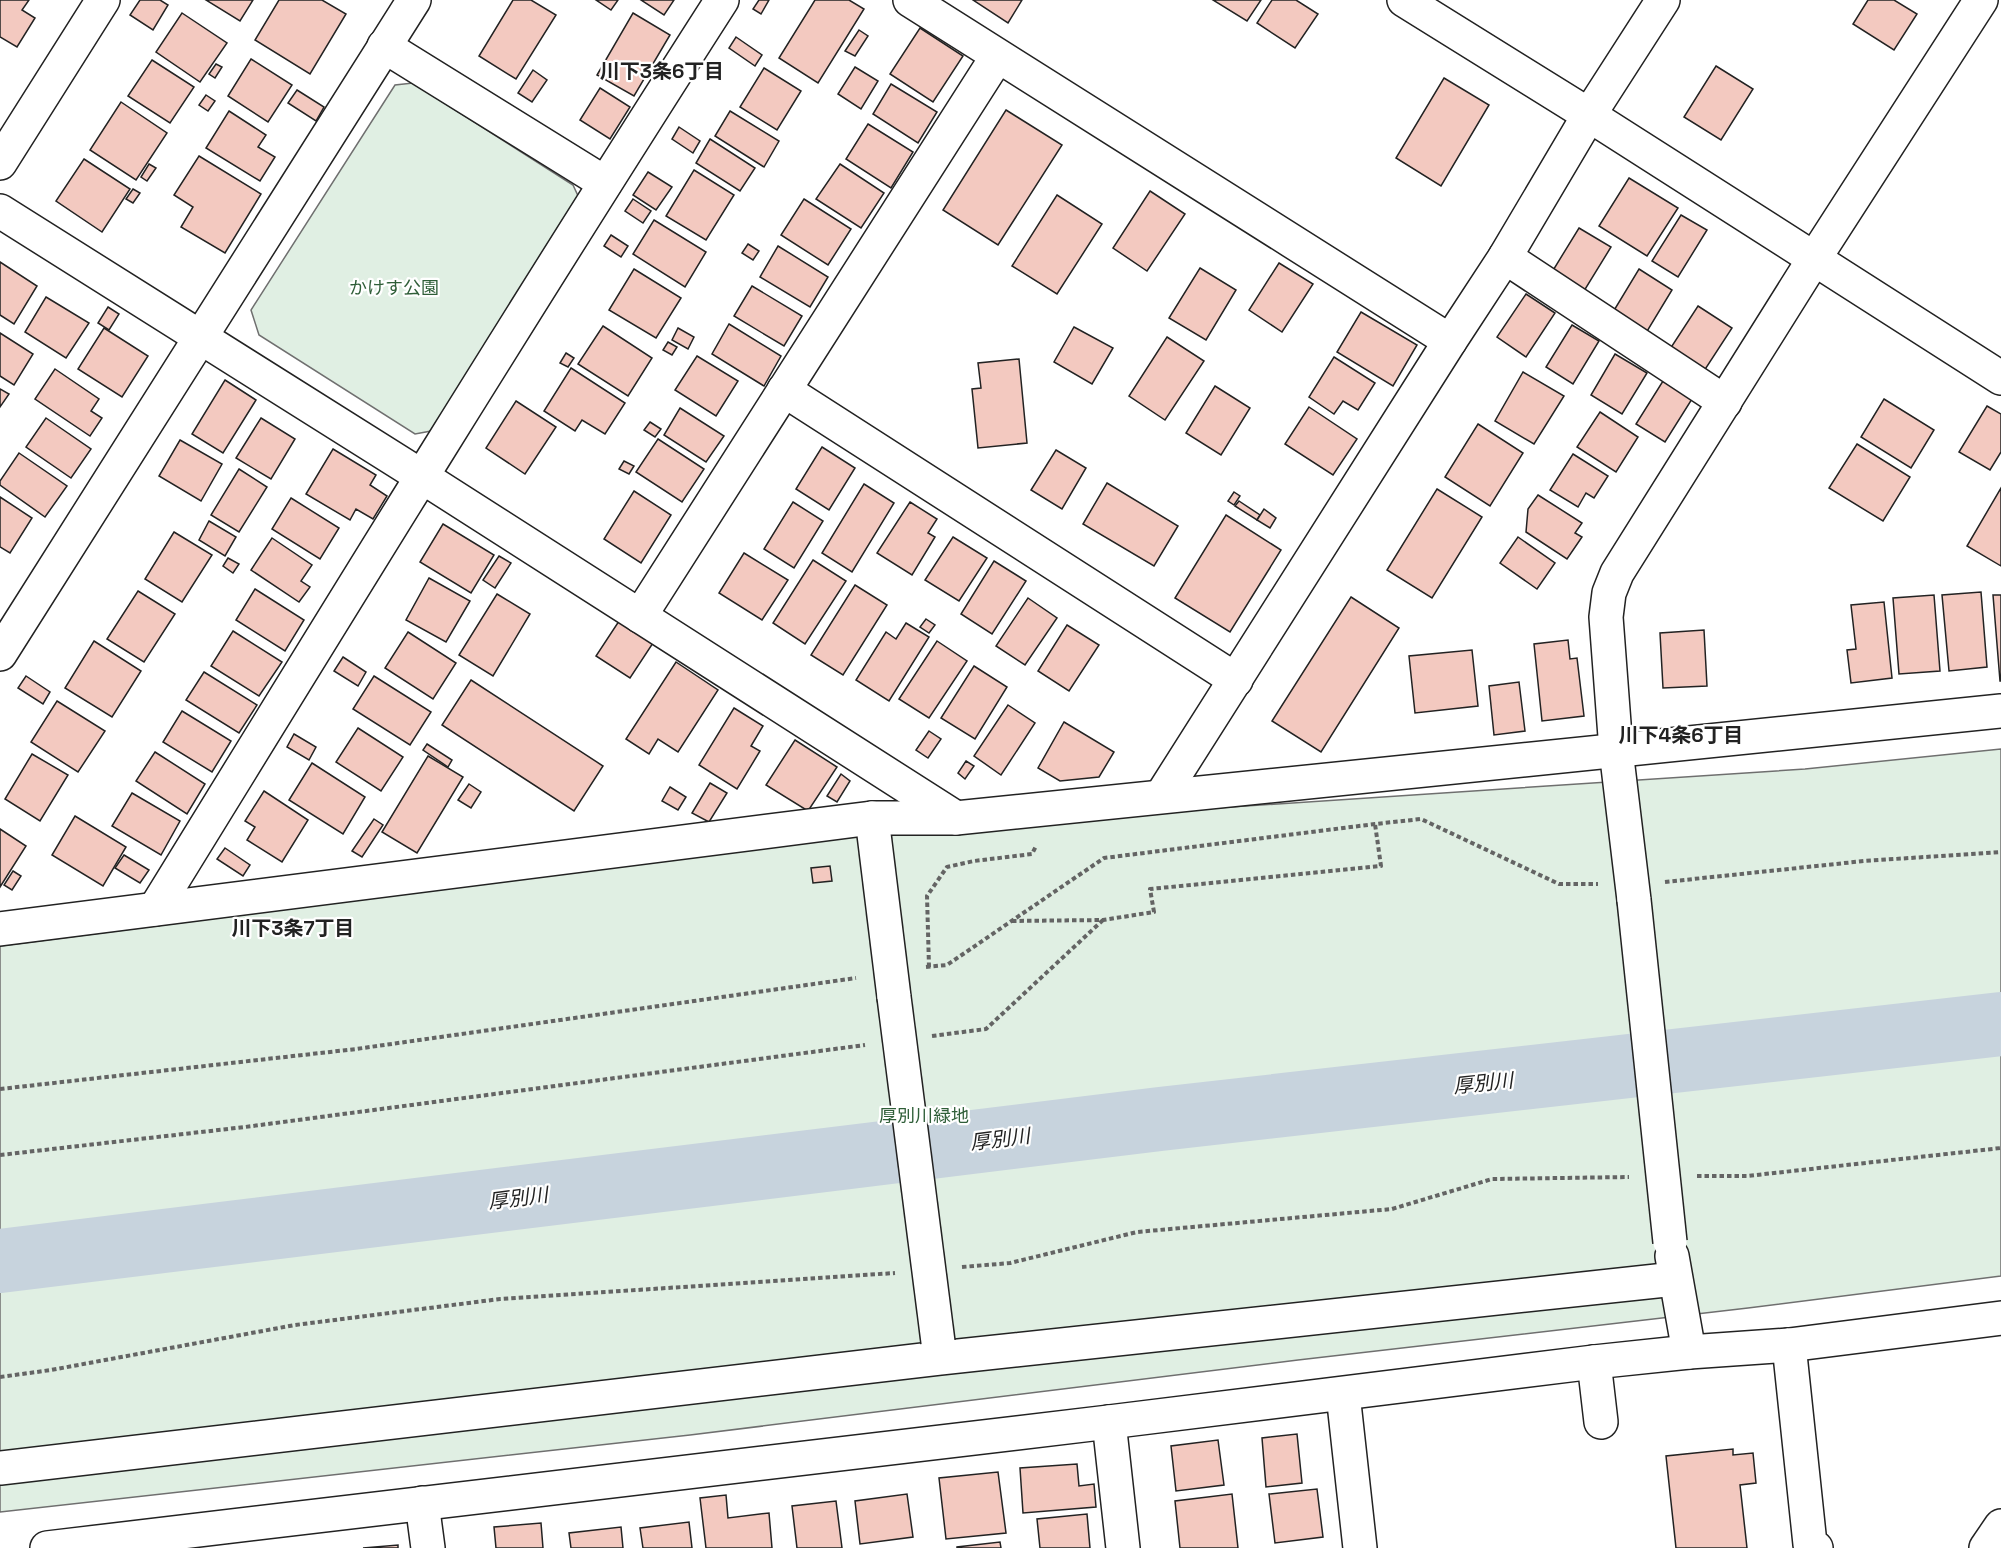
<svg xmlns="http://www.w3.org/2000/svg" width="2001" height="1548" font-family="'Space Grotesk','Noto Sans JP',sans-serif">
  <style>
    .green { fill: #e0efe3; stroke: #6f6f6f; stroke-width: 1.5 }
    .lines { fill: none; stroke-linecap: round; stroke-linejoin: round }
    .river { stroke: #c7d3dd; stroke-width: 64 }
    .building { fill: #f3c9c0; stroke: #222; stroke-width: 1.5 }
    .minor-casing { stroke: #222; stroke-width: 36 }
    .major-casing { stroke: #222; stroke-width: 36 }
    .path { stroke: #646464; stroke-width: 4; stroke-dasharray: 4.5 3; stroke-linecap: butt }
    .minor { stroke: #fff; stroke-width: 33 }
    .major { stroke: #fff; stroke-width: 33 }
    .minor-bridge-casing { stroke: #222; stroke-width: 36; stroke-linecap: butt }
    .minor-bridge { stroke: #fff; stroke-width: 33 }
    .labels { text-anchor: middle; stroke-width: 4.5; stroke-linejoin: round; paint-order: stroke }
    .park-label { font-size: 18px; fill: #2f5e38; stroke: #fff }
    .neighbourhood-label { font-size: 20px; font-weight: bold; fill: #222; stroke: #fff }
    .water-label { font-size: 20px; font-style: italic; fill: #222; stroke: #fff }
  </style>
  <rect width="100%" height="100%" fill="#fff"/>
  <g class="green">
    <path d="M413,83l160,102 6,13 -148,233 -16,3 -156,-99 -8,-25 144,-225z"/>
    <path d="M2001,749v527l-253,32 -450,52 -608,75 -690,77v-566l913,-118 892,-59z"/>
  </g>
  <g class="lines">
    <path class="river" d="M0,1261l1160,-142 841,-95"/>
  </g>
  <g class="building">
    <path d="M0,0h29l-7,10 13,8 -18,29 -17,-10z"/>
    <path d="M140,0h20l8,5 -15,25 -23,-15z"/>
    <path d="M206,0h47l-13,21z"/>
    <path d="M279,0h43l24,14 -36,60 -55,-34z"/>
    <path d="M513,0h18l25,15 -40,64 -37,-23z"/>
    <path d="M596,0h22l-7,10z"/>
    <path d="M641,0h33l-10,15z"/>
    <path d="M759,0h10l-8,14 -8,-5z"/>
    <path d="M815,0h34l15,9 -46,74 -39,-25z"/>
    <path d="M973,0h49l-14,23z"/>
    <path d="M1213,0h48l-14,21z"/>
    <path d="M1272,0h24l22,14 -23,34 -38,-25z"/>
    <path d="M1868,0h26l23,14 -23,36 -41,-26z"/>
    <path d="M182,13l45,30 -27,39 -44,-30z"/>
    <path d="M633,13l37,22 -36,61 -37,-21z"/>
    <path d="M920,28l43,28 -30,46 -43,-28z"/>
    <path d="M859,30l9,6 -13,20 -10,-5z"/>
    <path d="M736,37l26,18 -7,11 -26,-18z"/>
    <path d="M251,59l41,26 -24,37 -40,-26z"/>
    <path d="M152,60l42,27 -24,36 -42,-27z"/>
    <path d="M216,64l6,3 -7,11 -6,-4z"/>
    <path d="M1716,66l37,23 -32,51 -37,-23z"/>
    <path d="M855,67l23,14 -17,28 -23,-15z"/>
    <path d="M764,68l37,23 -24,39 -37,-23z"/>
    <path d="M533,70l14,10 -15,22 -14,-9z"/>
    <path d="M1444,78l45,27 -48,81 -45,-28z"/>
    <path d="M891,84l46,28 -19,31 -45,-29z"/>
    <path d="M600,88l30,19 -20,32 -30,-19z"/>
    <path d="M297,90l27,17 -8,14 -28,-18z"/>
    <path d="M206,95l9,6 -7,10 -9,-6z"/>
    <path d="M121,102l46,31 -31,47 -46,-30z"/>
    <path d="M1006,110l56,35 -64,100 -55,-35z"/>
    <path d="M229,111l37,24 -8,12 17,10 -15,24 -54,-33z"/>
    <path d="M730,111l49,30 -15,26 -49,-31z"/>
    <path d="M868,124l45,28 -22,36 -45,-29z"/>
    <path d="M679,127l21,14 -7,12 -21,-14z"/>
    <path d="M710,139l45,29 -15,23 -44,-28z"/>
    <path d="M199,156l62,38 -36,59 -44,-26 12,-20 -19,-12z"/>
    <path d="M84,159l46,30 -28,43 -46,-31z"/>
    <path d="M149,164l7,4 -9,13 -6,-4z"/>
    <path d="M840,164l44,29 -23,35 -45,-29z"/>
    <path d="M694,170l40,25 -28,45 -40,-24z"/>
    <path d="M648,172l24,15 -16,23 -23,-15z"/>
    <path d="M1629,178l49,30 -31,48 -48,-30z"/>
    <path d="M133,189l7,4 -7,10 -7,-4z"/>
    <path d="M1150,191l35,23 -38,57 -34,-23z"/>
    <path d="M1057,195l45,29 -45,70 -45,-28z"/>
    <path d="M633,199l18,12 -8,12 -18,-12z"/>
    <path d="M804,199l47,30 -23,36 -47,-30z"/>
    <path d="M1681,215l26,15 -29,47 -26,-16z"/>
    <path d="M654,220l52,32 -21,35 -52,-33z"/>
    <path d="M1579,228l32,19 -27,44 -32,-19z"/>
    <path d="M611,235l17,11 -7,11 -17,-11z"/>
    <path d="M748,244l11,7 -6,9 -11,-7z"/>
    <path d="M778,246l50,31 -18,30 -50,-30z"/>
    <path d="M0,262l37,24 -23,38 -14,-9z"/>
    <path d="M1279,263l34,21 -31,48 -33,-22z"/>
    <path d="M1200,268l36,22 -30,50 -37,-22z"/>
    <path d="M634,269l47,29 -25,40 -47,-28z"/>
    <path d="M1639,269l33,21 -26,43 -33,-21z"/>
    <path d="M752,286l50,30 -18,30 -50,-30z"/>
    <path d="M1526,294l29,19 -29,44 -29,-20z"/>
    <path d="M46,297l43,26 -23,35 -41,-26z"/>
    <path d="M1698,306l34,22 -28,43 -34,-22z"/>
    <path d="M108,307l11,7 -10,16 -11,-7z"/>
    <path d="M1361,312l56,33 -24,41 -56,-34z"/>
    <path d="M729,324l52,32 -17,30 -52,-32z"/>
    <path d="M1572,325l27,16 -26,43 -27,-17z"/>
    <path d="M603,326l49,32 -24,38 -50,-32z"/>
    <path d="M1074,327l39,21 -21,36 -38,-22z"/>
    <path d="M104,328l44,28 -26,41 -44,-28z"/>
    <path d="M678,328l16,9 -6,12 -16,-9z"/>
    <path d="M0,333l33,21 -19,31 -14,-9z"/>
    <path d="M1167,337l37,24 -39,59 -36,-24z"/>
    <path d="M668,342l9,5 -5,8 -9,-5z"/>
    <path d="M566,353l8,5 -6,9 -8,-4z"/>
    <path d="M1615,354l32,19 -25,41 -31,-19z"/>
    <path d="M697,356l41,25 -22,35 -41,-26z"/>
    <path d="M1334,357l41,26 -17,27 -15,-9 -9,13 -25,-17z"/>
    <path d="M1019,359l8,84 -49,5 -6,-59 9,-1 -3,-25z"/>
    <path d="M571,368l54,35 -20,31 -23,-14 -7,11 -31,-20z"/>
    <path d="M55,369l44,30 -8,12 11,7 -12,18 -55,-37z"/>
    <path d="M1523,372l41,24 -30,48 -39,-23z"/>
    <path d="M225,380l31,20 -33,53 -31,-19z"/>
    <path d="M1663,381l29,18 -27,43 -29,-18z"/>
    <path d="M1215,386l35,22 -29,47 -35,-22z"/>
    <path d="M0,389l9,5 -9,13z"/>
    <path d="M1884,399l50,31 -23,38 -50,-31z"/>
    <path d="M516,401l40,26 -31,47 -39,-26z"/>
    <path d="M1987,406l14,8v38l-11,18 -31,-18z"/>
    <path d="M1309,407l48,32 -24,36 -48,-31z"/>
    <path d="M680,408l44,28 -18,26 -42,-27z"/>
    <path d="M1600,412l38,25 -22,35 -39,-25z"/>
    <path d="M46,418l45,31 -20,29 -45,-31z"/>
    <path d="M261,418l34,21 -24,40 -35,-21z"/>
    <path d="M650,422l11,7 -6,8 -11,-7z"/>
    <path d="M1478,424l45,29 -33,53 -45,-29z"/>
    <path d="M658,439l46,30 -22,33 -46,-30z"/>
    <path d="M180,440l42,24 -21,37 -42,-25z"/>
    <path d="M1857,444l53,33 -27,44 -54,-33z"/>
    <path d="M822,447l33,21 -26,42 -33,-21z"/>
    <path d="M333,449l43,26 -6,10 17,11 -14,23 -17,-10 -6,11 -44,-26z"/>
    <path d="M1056,450l30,18 -24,41 -31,-19z"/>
    <path d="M19,453l48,33 -22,31 -45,-32v-4z"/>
    <path d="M1573,454l35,22 -14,22 -8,-5 -8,14 -28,-17z"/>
    <path d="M624,461l10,5 -5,8 -10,-5z"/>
    <path d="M239,469l28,18 -28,45 -28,-17z"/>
    <path d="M1107,483l71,43 -24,40 -71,-42z"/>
    <path d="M864,484l30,19 -42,69 -30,-19z"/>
    <path d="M2001,488v78l-34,-20z"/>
    <path d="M1437,489l45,28 -50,81 -45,-28z"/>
    <path d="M634,491l37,24 -30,48 -37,-24z"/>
    <path d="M1234,492l6,4 -6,9 -6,-4z"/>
    <path d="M1538,495l44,28 -7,10 7,4 -15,22 -41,-27 2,-23z"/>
    <path d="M0,497l32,21 -22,35 -10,-6z"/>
    <path d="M291,498l48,30 -19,31 -48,-30z"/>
    <path d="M1239,501l21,14 -3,5 -22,-14z"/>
    <path d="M793,502l30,19 -29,47 -30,-19z"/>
    <path d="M910,502l27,17 -9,14 7,4 -23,38 -35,-22z"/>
    <path d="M1264,509l12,9 -6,10 -13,-8z"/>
    <path d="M1226,515l55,35 -51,82 -55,-34z"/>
    <path d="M209,521l27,16 -11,19 -26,-16z"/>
    <path d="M443,524l51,31 -23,38 -51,-31z"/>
    <path d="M174,532l38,23 -30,47 -37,-23z"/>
    <path d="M953,537l34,21 -28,43 -34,-21z"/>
    <path d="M1518,537l37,26 -18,26 -37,-26z"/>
    <path d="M272,538l40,27 -11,16 9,6 -11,15 -48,-32z"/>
    <path d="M744,553l44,27 -26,40 -43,-27z"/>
    <path d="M499,556l12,7 -16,25 -12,-8z"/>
    <path d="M228,558l11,6 -6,9 -10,-7z"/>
    <path d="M813,560l33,21 -41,63 -32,-21z"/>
    <path d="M994,561l32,20 -34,53 -31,-20z"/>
    <path d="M429,578l41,23 -24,41 -40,-22z"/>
    <path d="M855,585l32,20 -44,70 -32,-20z"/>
    <path d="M255,589l49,31 -19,31 -49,-31z"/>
    <path d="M138,591l37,23 -31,48 -37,-23z"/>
    <path d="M1981,592l6,75 -38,4 -7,-76z"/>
    <path d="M497,594l33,20 -37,62 -34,-21z"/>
    <path d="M1934,595l6,76 -41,3 -6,-76z"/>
    <path d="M1993,595h8v86h-1z"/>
    <path d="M1351,597l48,31 -78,124 -49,-31z"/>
    <path d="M1028,598l29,20 -32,47 -29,-19z"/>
    <path d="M1884,602l8,76 -41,5 -4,-33 9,-1 -5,-44z"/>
    <path d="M621,618l34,22 -25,38 -34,-22z"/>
    <path d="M926,619l9,6 -6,8 -9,-6z"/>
    <path d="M906,623l23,14 -40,64 -33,-21 30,-48 10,7z"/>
    <path d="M1067,625l32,20 -30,46 -31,-20z"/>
    <path d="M1704,630l3,56 -44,2 -3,-55z"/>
    <path d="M233,631l49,31 -23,34 -48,-30z"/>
    <path d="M408,632l48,31 -23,36 -48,-31z"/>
    <path d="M1568,640l2,19 7,-1 7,58 -42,5 -8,-77z"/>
    <path d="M94,641l47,30 -29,46 -47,-29z"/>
    <path d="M937,641l30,20 -38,57 -30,-19z"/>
    <path d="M1472,650l6,56 -63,7 -6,-57z"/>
    <path d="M343,657l23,15 -8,14 -24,-15z"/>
    <path d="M676,662l42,28 -40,62 -20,-13 -9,15 -23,-15z"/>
    <path d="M974,666l33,21 -32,52 -34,-21z"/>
    <path d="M204,672l53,33 -18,28 -53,-33z"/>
    <path d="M26,676l24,16 -7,12 -25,-16z"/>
    <path d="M374,676l57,36 -21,33 -57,-36z"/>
    <path d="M471,680l132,86 -29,45 -132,-86z"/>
    <path d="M1519,682l6,49 -31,4 -5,-49z"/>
    <path d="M57,701l48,30 -27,41 -47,-30z"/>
    <path d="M1008,705l27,18 -34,52 -27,-19z"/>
    <path d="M734,708l29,18 -12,20 9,5 -23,38 -38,-24z"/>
    <path d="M182,711l49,30 -19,31 -49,-30z"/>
    <path d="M1064,722l50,30 -15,25 -39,4 -22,-13z"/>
    <path d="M358,728l45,29 -22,34 -45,-29z"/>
    <path d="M929,731l12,8 -13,19 -12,-8z"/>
    <path d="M294,734l22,13 -7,13 -22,-13z"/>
    <path d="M795,740l42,27 -29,44 -42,-26z"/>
    <path d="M427,744l25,16 -4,7 -25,-17z"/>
    <path d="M155,752l50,32 -18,30 -51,-33z"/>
    <path d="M32,754l36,21 -28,46 -35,-22z"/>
    <path d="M428,756l35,21 -46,76 -35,-21z"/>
    <path d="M966,761l8,5 -9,13 -7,-6z"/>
    <path d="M312,763l53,34 -22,37 -54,-34z"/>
    <path d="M841,774l9,7 -13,21 -10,-6z"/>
    <path d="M710,783l17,10 -18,29 -17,-9z"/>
    <path d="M469,784l12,8 -10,16 -13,-8z"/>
    <path d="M670,787l16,10 -8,13 -16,-9z"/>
    <path d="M264,791l44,29 -26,42 -35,-22 8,-13 -10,-6z"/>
    <path d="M132,793l48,28 -19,34 -49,-29z"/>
    <path d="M75,816l51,31 -23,39 -51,-31z"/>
    <path d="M374,819l9,6 -21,32 -10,-6z"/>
    <path d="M0,829l26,17 -26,41z"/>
    <path d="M225,848l25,17 -7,11 -26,-17z"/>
    <path d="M124,855l25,15 -9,13 -25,-15z"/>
    <path d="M830,866l2,15 -19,2 -2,-15z"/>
    <path d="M13,871l8,5 -9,14 -8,-5z"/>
    <path d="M1297,1434l5,49 -36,4 -4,-49z"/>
    <path d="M1218,1440l6,45 -48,6 -5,-45z"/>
    <path d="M1733,1449v6l20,-2 3,30 -16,2 7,63h-71l-10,-92z"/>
    <path d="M1077,1464l2,22 15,-2 2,23 -73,6 -3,-45z"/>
    <path d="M998,1472l8,61 -60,6 -7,-61z"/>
    <path d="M1317,1489l6,48 -48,6 -6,-49z"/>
    <path d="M907,1494l6,43 -53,7 -5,-43z"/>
    <path d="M1232,1494l6,54h-58l-5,-47z"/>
    <path d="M726,1495l2,23 41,-5 3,35h-66l-6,-50z"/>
    <path d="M836,1501l6,47h-45l-5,-42z"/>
    <path d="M1087,1514l3,34h-50l-3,-29z"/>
    <path d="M689,1522l3,26h-49l-3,-20z"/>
    <path d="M541,1523l2,25h-47l-2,-21z"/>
    <path d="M621,1527l2,21h-52l-2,-15z"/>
    <path d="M1000,1542l1,6h-44v-1z"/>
    <path d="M398,1545v3h-35z"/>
  </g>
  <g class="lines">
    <g class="minor-casing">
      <g id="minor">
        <path d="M910,0l540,341"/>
        <path d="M1404,0l185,115 412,263"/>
        <path d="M384,46l221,137"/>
        <path d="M0,163l103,-163"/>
        <path d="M0,211l421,265 535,342"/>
        <path d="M1505,257l220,145"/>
        <path d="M784,390l452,290"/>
        <path d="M640,616l357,-559"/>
        <path d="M0,654l414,-654"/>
        <path d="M1162,795l288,-454 55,-84 84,-142 74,-115"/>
        <path d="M872,818l22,179"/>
        <path d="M1634,900l-18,-150 -10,-133 3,-24 8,-20 197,-314 167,-259"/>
        <path d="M155,909c187,-304 374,-608 567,-909"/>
        <path d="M0,929l872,-111h84l1045,-107"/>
        <path d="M1672,1256l17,96"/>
        <path d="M1789,1345l21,199 6,4"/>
        <path d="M1594,1362l7,60"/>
        <path d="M1343,1394l17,154"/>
        <path d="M1109,1422l14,126"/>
        <path d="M0,1468l940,-110 735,-79"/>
        <path d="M422,1503l6,45"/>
        <path d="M47,1548l1062,-126 485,-60 95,-10 100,-7 212,-27"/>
      </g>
    </g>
    <g class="major-casing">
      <path id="major" d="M1986,1548l15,-22"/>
    </g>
    <g class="path">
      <path d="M1665,882l199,-21 137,-9"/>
      <path d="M1012,921l91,-1 51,-8 -4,-23 231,-23 -6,-42"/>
      <path d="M926,967l21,-2 157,-107 271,-34 46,-5 138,65h39"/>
      <path d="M929,967l-2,-71 20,-29 27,-6 58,-7 4,-8"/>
      <path d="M932,1036l54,-7 117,-109"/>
      <path d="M0,1089l356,-40 500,-71"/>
      <path d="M0,1155l245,-28 620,-82"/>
      <path d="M1697,1176h50l254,-28"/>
      <path d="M962,1267l48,-4 127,-31 255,-23 100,-30 137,-2"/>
      <path d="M0,1377l51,-7 244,-45 205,-26 395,-26"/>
    </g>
    <use href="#minor" class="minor"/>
    <use href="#major" class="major"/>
    <g class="minor-bridge-casing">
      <g id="minor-bridge">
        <path d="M1634,900l36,342"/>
        <path d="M894,997l44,345"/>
      </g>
    </g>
    <use href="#minor-bridge" class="minor-bridge"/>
  </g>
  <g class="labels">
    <g class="park-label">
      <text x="394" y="294">かけす公園</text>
      <text x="924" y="1122">厚別川緑地</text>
    </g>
    <g class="neighbourhood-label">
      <text x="662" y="78">川下3条6丁目</text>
      <text x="1681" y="742">川下4条6丁目</text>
      <text x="293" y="935">川下3条7丁目</text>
    </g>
    <g class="water-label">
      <text transform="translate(1483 1083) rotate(-6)" y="7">厚別川</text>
      <text transform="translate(1000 1139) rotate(-7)" y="7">厚別川</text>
      <text transform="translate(518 1198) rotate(-7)" y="7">厚別川</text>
    </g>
  </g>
</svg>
